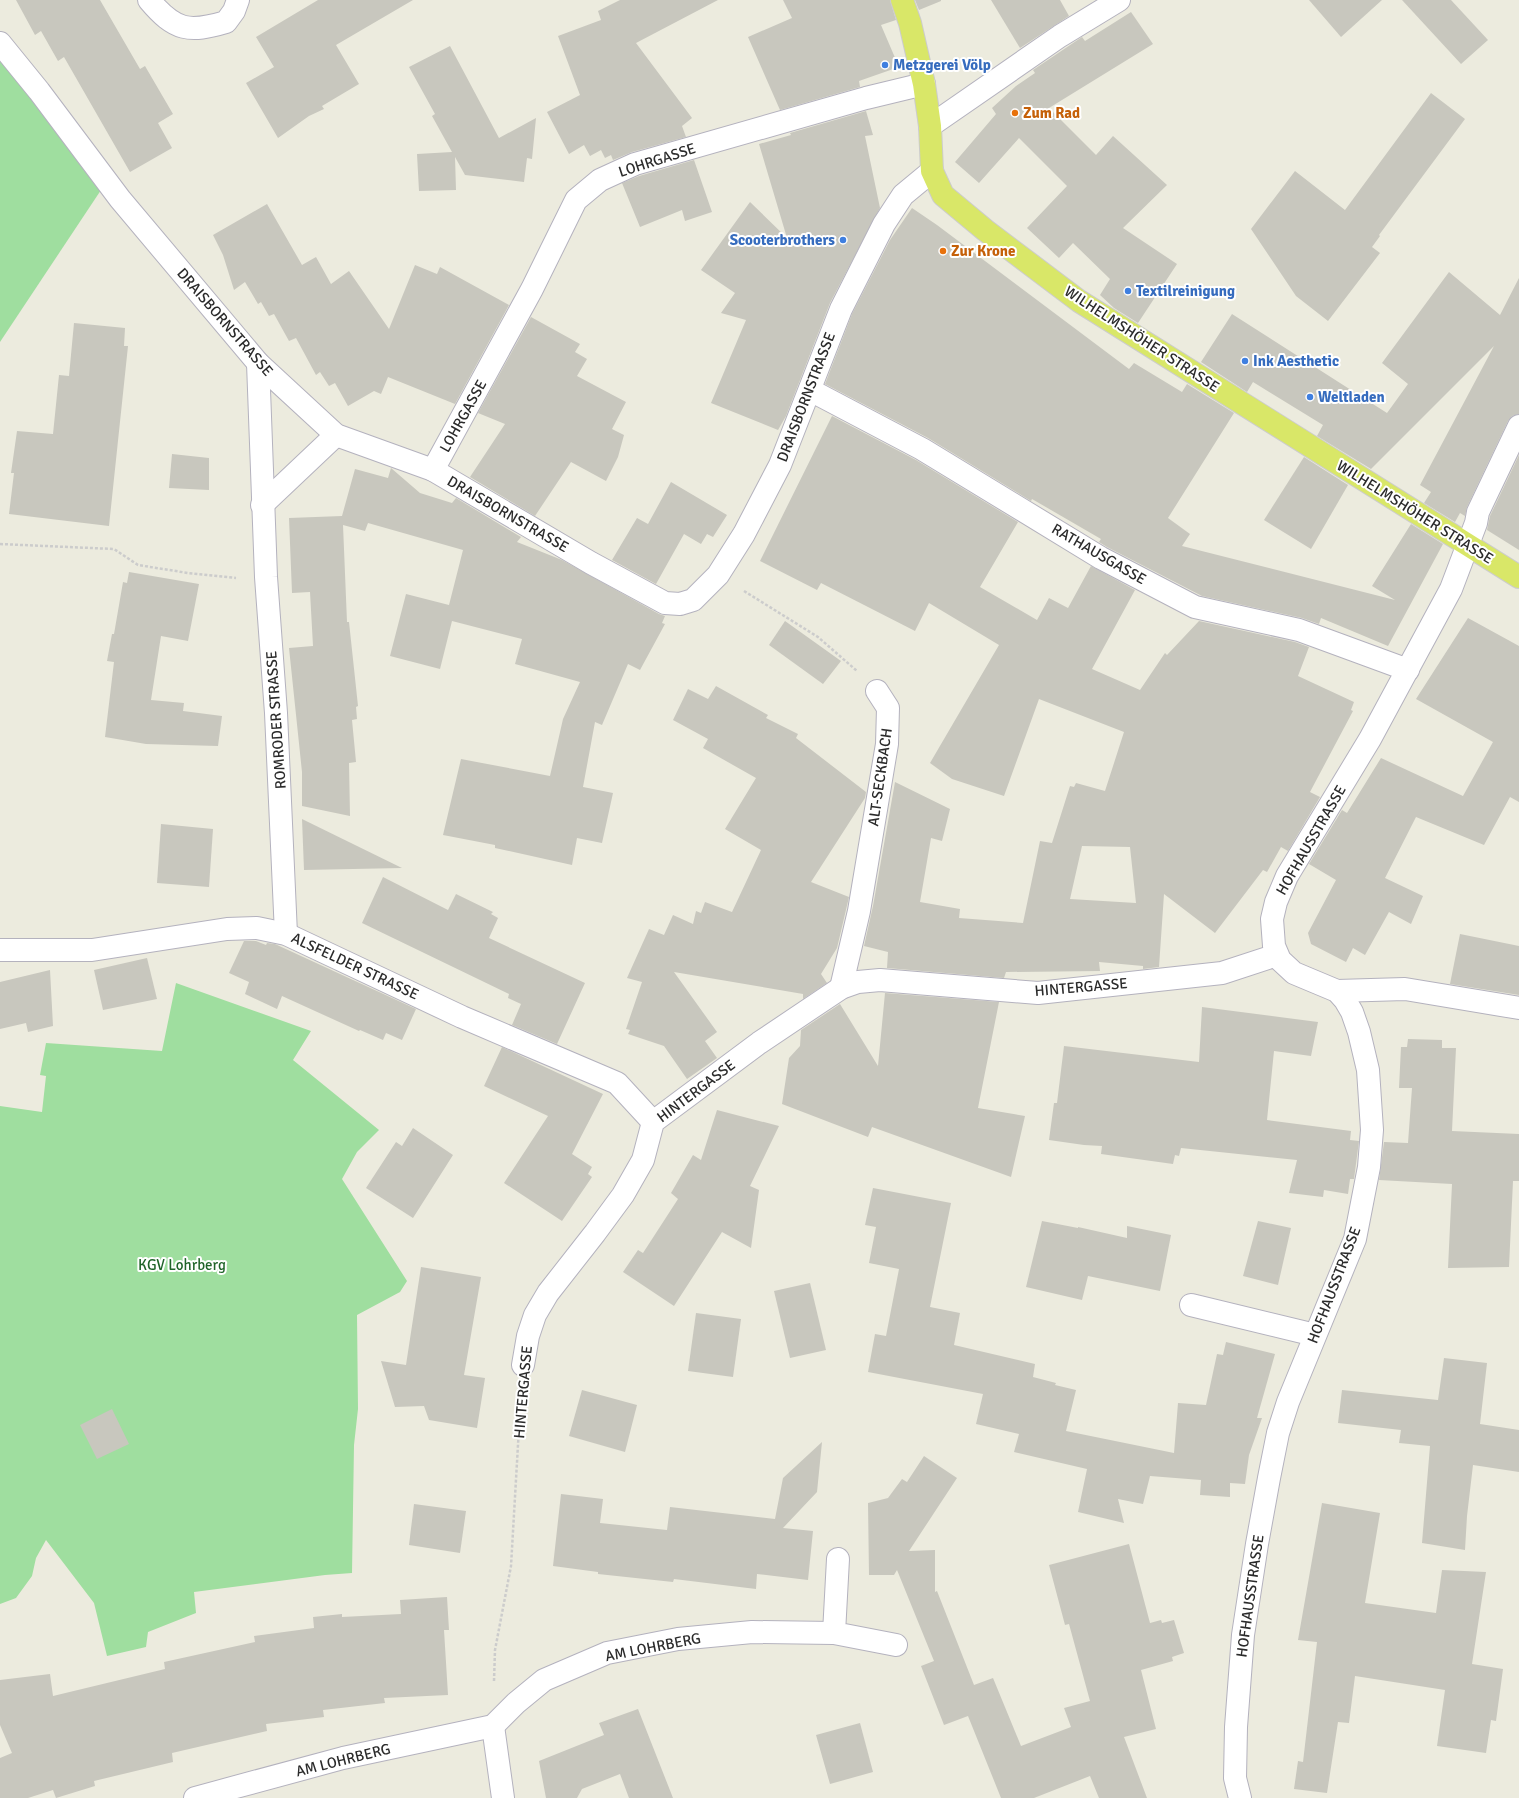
<svg xmlns="http://www.w3.org/2000/svg" width="1519" height="1798" font-family="Signika,sans-serif">
  <style>
    .green { fill: #9fde9f }
    .building { fill: #c8c7be; fill-rule: evenodd }
    .lines { fill: none; stroke-linecap: round; stroke-linejoin: round }
    .minor-casing { stroke: #b4b2be; stroke-width: 24 }
    .major-casing { stroke: #ccc; stroke-width: 24 }
    .path { stroke: #ccc; stroke-width: 2.5; stroke-dasharray: 3 2; stroke-linecap: butt }
    .minor { stroke: #fff; stroke-width: 22 }
    .major { stroke: #d9e768; stroke-width: 22 }
    .shop-dot { fill: #3f7fe0; stroke: #fff; stroke-width: 1.5 }
    .food-dot { fill: #e8710a; stroke: #fff; stroke-width: 1.5 }
    .labels { text-anchor: middle; stroke-width: 4; stroke-linejoin: round; paint-order: stroke }
    .shop-label { font-size: 15px; font-weight: bold; fill: #366cbe; stroke: #fff; text-anchor: start }
    .food-label { font-size: 15px; font-weight: bold; fill: #c56008; stroke: #fff; text-anchor: start }
    .street-label { font-size: 15px; fill: #2b2b2b; stroke: #fff }
    .park-label { font-size: 15px; fill: #206429; stroke: #fff }
  </style>
  <rect width="100%" height="100%" fill="#ecebde"/>
  <g class="green">
    <path d="M0,57l105,127 -105,158z"/>
    <path d="M176,983l135,48 -18,29 86,70 -22,22 -15,27 65,102 -7,11 -43,23 1,94 -4,36 -2,128 -27,2 -131,17 2,21 -48,19 -2,15 -39,9 -13,-53 -48,-63 -10,18 -4,18 -16,22 -16,6v-498l42,6 4,-36 -6,-1 6,-32 116,8z"/>
  </g>
  <g class="building">
    <path d="M16,0h84l40,69 5,-3 28,48 -15,9 14,25 -42,24 -66,-115 -6,4 -17,-30 -6,4z"/>
    <path d="M318,0h95l-77,45 23,39 -37,22 2,3 -15,7 -31,22 -32,-55 28,-16 -18,-30z"/>
    <path d="M620,0h98l-82,43 56,75 -10,8 4,11 -54,15 -19,8 -2,-5 -6,3 -4,-8 -11,6 -6,-11 -15,9 -22,-42 33,-17 -22,-59 43,-16 -3,-9z"/>
    <path d="M783,0h107l6,20 -15,5 18,42 -40,14 1,6 -80,23 -32,-73 44,-19z"/>
    <path d="M915,0h26v1l-22,9z"/>
    <path d="M991,0h69l9,16 -49,32z"/>
    <path d="M1309,0h73l-41,37z"/>
    <path d="M1402,0h49l37,40 -27,24z"/>
    <path d="M1131,12l22,32 -104,64 47,47 17,-19 54,49 -44,43 54,36 -39,59 -24,-15 -14,-13 10,-16 -37,-36 -14,15 -32,-30 40,-42 -48,-48 -40,45 -24,-21 41,-48 -4,-6 24,-22 19,-13 -2,-3 49,-33 3,4z"/>
    <path d="M450,46l49,92 37,-20 -4,41 -5,-1 -3,24 -59,-7 -10,-18 1,33 -37,1 -2,-37 35,-2 -20,-36 3,-2 -26,-47z"/>
    <path d="M1431,93l34,26 -86,116 1,1 -8,11 8,6 -52,68 -32,-25 -45,-67 44,-58 50,39z"/>
    <path d="M866,111l7,24 -8,1 15,72 -50,95 -44,113 -8,14 -67,-27 35,-83 -25,-7 14,-20 -34,-23 49,-68 37,36 -28,-94 32,-9 -1,-2z"/>
    <path d="M694,160l18,52 -27,9 -3,-11 -42,17 -18,-44 17,-7z"/>
    <path d="M267,204l35,61 14,-8 15,27 18,-13 40,58 26,-64 22,9 3,-7 69,38 -54,99 -67,-27 -7,17 -7,-3 -26,15 -13,-23 -6,3 -9,-14 -4,3 -20,-37 -7,3 -15,-27 -5,2 -8,-14 -3,2 -13,-22 -11,8 -11,-35 -10,-20z"/>
    <path d="M912,208l25,17 192,144 5,-6 48,29 5,-8 47,29 -66,105 22,16 -8,12 213,54 -23,-14 39,-62 32,20 -55,102 -67,-28 -2,6 -17,-6 -100,-22 -95,-49 -8,-5 2,-3 -69,-40 -1,2 -103,-63 -103,-54 27,-70 38,-74z"/>
    <path d="M1449,272l51,43 19,-37v136l-7,2 -4,5 -41,86 -2,9 -5,-3 -5,9 -31,-19 7,-11 -11,-7 74,-139 -123,123 -54,-33 6,-11 -70,-43 -6,10 -46,-30 31,-48 155,99 21,-29 -26,-21z"/>
    <path d="M531,317l49,27 -5,8 12,7 -10,17 49,26 -14,27 12,6 -6,22 -12,24 -35,-19 -36,54 -65,-39 35,-53 -27,-11z"/>
    <path d="M74,323l51,5 -1,18h4l-19,180 -100,-12 5,-41h-3l6,-42 36,3 6,-59 10,1z"/>
    <path d="M832,416l84,44 102,62 -38,65 57,33 12,-22 19,10 23,-42 44,24 -43,79 48,21 25,-37 2,2 32,-34 96,21 14,5 -11,29 56,26 -3,8 2,1 -43,81 10,5 -32,54 -7,-4 -14,25 -4,-2 -48,63 -51,-39 -5,73 -16,2v-3l-44,-4 1,9 -94,1 -2,6 -117,-10 1,-16 -24,-6 9,-40 22,-124 55,27 -8,32 -11,-3 -11,64 40,7 -1,9 64,5 17,-82 12,2 18,-57 4,1 2,-4 29,8 19,-59 -85,-33 -35,97 -52,-17 -22,-16 69,-118 -70,-42 -14,28 -94,-48 -4,7 -57,-29zM1082,846l48,1 6,56 -66,-4z"/>
    <path d="M172,454l37,4v32l-40,-2z"/>
    <path d="M1519,455v95l-32,-20 3,-14z"/>
    <path d="M1304,457l44,28 -37,64 -47,-29z"/>
    <path d="M391,468l29,25 32,10 4,-5 65,39 -4,5 45,18 97,54 6,2 -3,7 3,1 -25,46 -12,-6 -26,61 -7,-3 -12,65 30,6 -11,50 -25,-5 -5,27 -77,-17v-3l-52,-10 18,-76 89,17 13,-57 17,-37 -65,-18 7,-25 -70,-18 -12,48 -50,-13 16,-62 43,11 14,-55 -95,-27 -3,8 -22,-6 4,97h2l9,84 -2,1 1,12 -5,1 4,42 -7,1 1,53 -48,-10v-34l-13,-124 24,-2 -3,-54 -18,1 -3,-75 53,-2 13,-47 33,9z"/>
    <path d="M671,482l56,33 -14,22 -6,-3 -6,10 -17,-10 -28,50 -44,-24 25,-42 11,6z"/>
    <path d="M129,572l70,12 -11,57 -27,-5 -10,64 33,3 -1,8 39,5 -4,30 -72,-2 -41,-7 9,-75 -7,-1 5,-27h2l9,-52 4,1z"/>
    <path d="M1468,618l51,28v156l-9,-5 -26,48 -68,-28 -31,61 38,18 -12,28 -22,-12 -24,43 -12,-7 -7,14 -35,-18 -3,-11 28,-53 -27,-16 33,-54 5,3 34,-55 82,38 30,-54 -77,-43z"/>
    <path d="M785,621l56,40 -18,23 -54,-39z"/>
    <path d="M716,686l52,29 -2,3 32,16 -2,4 70,54 -1,6 -54,84 38,15 -12,51 -16,26 6,9 -24,16v-5l-129,-22 43,60 -12,9 12,17 -30,21 -23,-33 -36,-12 2,-4 -4,-1 16,-47 -15,-4 22,-49 15,6 9,-20 20,9 3,-13 5,2 4,-11 27,10 29,-62 -36,-21 31,-51 -53,-30 5,-9 -35,-19 15,-31 20,10z"/>
    <path d="M302,819l100,49 -98,2z"/>
    <path d="M161,824l52,5 -4,58 -52,-4z"/>
    <path d="M383,877l65,33 8,-16 37,18 -2,2 7,4 -9,20 96,45 -28,61 -45,-19 9,-21 -13,-6 1,-4 -147,-71z"/>
    <path d="M1460,934l59,12v49l-69,-11z"/>
    <path d="M244,941h12l10,4 1,-2 8,1 141,65 -14,31 -16,-7 -3,7 -23,-10 -1,1 -77,-35 -5,13 -32,-15 4,-12 -20,-9z"/>
    <path d="M147,958l10,41 -54,11 -9,-40z"/>
    <path d="M50,970l3,56 -25,6 -2,-9 -26,6v-47z"/>
    <path d="M885,993l114,9 -21,106 47,8 -14,61 -139,-50 -4,10 -86,-33 7,-46 11,-12 1,-16 39,-26 38,62z"/>
    <path d="M1202,1007l116,15 -7,34 -37,-5 -7,69 84,11 -1,9 9,1 -5,38h-4l-2,15 -24,-4 -1,7 -34,-4 8,-33 -116,-12 -2,8 -4,-1 -2,9 -72,-10 1,-8 -18,-1 -35,-5 5,-37h3l7,-57 135,16z"/>
    <path d="M1408,1039l34,1v8h14l-4,83 67,3v47h-6l-4,86 -61,1 4,-84 -73,-4 5,-38 24,1 4,-55h-13l2,-41h6z"/>
    <path d="M502,1047l101,47 -31,60 20,13 -4,7 4,3 -30,44 -58,-38 44,-67 -64,-30z"/>
    <path d="M717,1110l62,16 -29,60 9,4 -8,58 -29,-16 -48,74 -51,-34 15,-22 5,3 35,-54 -7,-6 22,-38 8,5z"/>
    <path d="M413,1128l40,27 -40,63 -47,-30 30,-46 6,4z"/>
    <path d="M873,1188l78,15 -21,104 30,6 -6,32 81,19 -2,13 23,6 -1,2 21,5 -10,41 108,22 4,-50 28,2 11,-51 6,1 3,-13 49,12 -18,64h5l-13,37 -4,29 -15,-1v14l-30,-2 1,-15 -51,-4 -7,28 -25,-5 6,24 -46,-11 9,-43 -73,-17 5,-18 -43,-10 7,-30 -115,-22 7,-38 11,2 13,-67 -30,-6 7,-36 -11,-2z"/>
    <path d="M1042,1221l36,7v-1l49,11v-12l44,9 -11,56 -72,-15 -6,24 -56,-13z"/>
    <path d="M1258,1221l33,7 -13,57 -35,-9z"/>
    <path d="M421,1267l60,10 -17,98 21,3 -8,50 -48,-8 -5,-14 -29,1 -14,-46 25,4z"/>
    <path d="M810,1283l16,67 -36,8 -16,-67z"/>
    <path d="M696,1313l45,6 -8,58 -45,-6z"/>
    <path d="M1444,1358l43,5 -7,61 39,6v42l-46,-7 -6,51 -2,34 -43,-7 8,-97 -31,-3 2,-13 -63,-7 4,-33 96,10z"/>
    <path d="M582,1390l55,15 -12,47 -56,-16z"/>
    <path d="M112,1409l17,35 -32,15 -17,-34z"/>
    <path d="M822,1442l-5,50 -34,36 30,3 -5,49 -51,-6 -1,15 -82,-10 -1,3 -75,-8v-2l-45,-6 8,-72 42,5 -3,24 67,7 3,-23 105,12 8,-41z"/>
    <path d="M924,1456l33,22 -48,73 26,-1v42l2,-1 37,94 19,-7 28,68 50,-19 -7,-19 26,-7 -21,-77 -4,1 -16,-60 80,-21 21,79 11,-3 1,3 12,-3 10,33 -12,4 1,4 -32,9 15,59 -32,8 23,61h-48l-9,-22 -56,22h-33l-33,-82 -24,9 -23,-59 13,-5 -37,-91 -3,5h-25l-1,-72 20,-5 14,-19 5,3z"/>
    <path d="M1322,1503l58,10 -15,90 71,10 6,-43 44,2 -14,92 31,5 -7,52 -5,-1 -5,33 -49,-7 8,-56 -90,-14 -6,47 -11,-1 -11,71 -33,-4 4,-28 5,1 14,-120 -19,-2z"/>
    <path d="M414,1504l52,7 -6,42 -51,-8z"/>
    <path d="M447,1597l2,33h-5l4,65 -64,3 1,5 -62,7 1,7 -58,7 1,7 -95,22 1,9 -79,19 1,5 -39,12 -3,-8 -25,8h-28v-40l12,-5 -12,-28v-45l50,-6 3,22 112,-27 -1,-7 91,-20 -1,-6 60,-8 -1,-11 29,-3v3l59,-3 -1,-14z"/>
    <path d="M638,1709l35,89h-44l-9,-24 -38,15 -5,9h-31l-7,-37 65,-26 -5,-12z"/>
    <path d="M860,1723l13,49 -43,12 -14,-49z"/>
  </g>
  <g class="lines">
    <g class="minor-casing">
      <g id="minor">
        <path d="M149,0c26,31 40,33 77,22l8,-11 4,-11"/>
        <path d="M0,43l39,48 81,108 138,164 78,72 97,35 158,93 74,40 15,1 13,-4 25,-25 26,-41 36,-69 61,-156 43,-85 19,-29 29,-24"/>
        <path d="M930,126l130,-90 59,-36"/>
        <path d="M258,363l8,214 10,136 10,221"/>
        <path d="M810,390l112,59 179,109 94,49 104,23 109,40"/>
        <path d="M433,470l99,-181 44,-89 24,-20 35,-16 231,-66 58,-14"/>
        <path d="M262,505l74,-70"/>
        <path d="M0,950h92l135,-21 30,-1 29,6 176,83 155,66 36,39"/>
        <path d="M841,988l18,-77 28,-167 1,-36 -11,-17"/>
        <path d="M1337,991l68,-2 114,19"/>
        <path d="M1191,1305l124,30"/>
        <path d="M523,1365l5,-29 7,-21 13,-22 47,-60 28,-38 20,-35 10,-38 106,-79 82,-55 17,-6 22,-2 158,13 184,-20 55,-18"/>
        <path d="M838,1559l-4,74 62,12"/>
        <path d="M493,1726l10,72"/>
        <path d="M195,1798l148,-40 150,-32 23,-23 28,-23 63,-27 71,-14 74,-7 82,1"/>
        <path d="M1240,1798l-5,-20 1,-51 7,-92 14,-91 12,-66 9,-45 10,-31 67,-163 14,-72 3,-37 -4,-60 -9,-38 -7,-20 -7,-12 -8,-9 -43,-18 -14,-13 -6,-14 -2,-27 4,-17 11,-26 83,-137 81,-150 25,-66 2,-11 41,-86"/>
      </g>
    </g>
    <g class="major-casing">
      <path id="major" d="M902,0l8,23 14,61 6,42 2,45 11,24 42,35 94,71 440,276"/>
    </g>
    <g class="path">
      <path d="M0,544l114,5 24,16 50,8 48,5"/>
      <path d="M744,591l74,46 39,34"/>
      <path d="M494,1681l1,-31 16,-84 10,-173"/>
    </g>
    <use href="#minor" class="minor"/>
    <use href="#major" class="major"/>
  </g>
  <g class="shop-dot">
    <circle cx="885" cy="65" r="4"/>
    <circle cx="843" cy="240" r="4"/>
    <circle cx="1128" cy="291" r="4"/>
    <circle cx="1245" cy="361" r="4"/>
    <circle cx="1310" cy="397" r="4"/>
  </g>
  <g class="food-dot">
    <circle cx="1015" cy="113" r="4"/>
    <circle cx="943" cy="251" r="4"/>
  </g>
  <g class="labels">
    <g class="shop-label">
      <text x="893" y="70">Metzgerei Völp</text>
      <text x="835" y="245" text-anchor="end">Scooterbrothers</text>
      <text x="1136" y="296">Textilreinigung</text>
      <text x="1253" y="366">Ink Aesthetic</text>
      <text x="1318" y="402">Weltladen</text>
    </g>
    <g class="food-label">
      <text x="1023" y="118">Zum Rad</text>
      <text x="951" y="256">Zur Krone</text>
    </g>
    <g class="street-label">
      <text transform="translate(657 160) rotate(-18)" y="5">LOHRGASSE</text>
      <text transform="translate(225 322) rotate(49)" y="5">DRAISBORNSTRASSE</text>
      <text transform="translate(1142 339) rotate(33)" y="5">WILHELMSHÖHER STRASSE</text>
      <text transform="translate(806 397) rotate(-69)" y="5">DRAISBORNSTRASSE</text>
      <text transform="translate(463 416) rotate(-61)" y="5">LOHRGASSE</text>
      <text transform="translate(1415 512) rotate(32)" y="5">WILHELMSHÖHER STRASSE</text>
      <text transform="translate(508 514) rotate(30)" y="5">DRAISBORNSTRASSE</text>
      <text transform="translate(1099 554) rotate(30)" y="5">RATHAUSGASSE</text>
      <text transform="translate(276 720) rotate(-94)" y="5">ROMRODER STRASSE</text>
      <text transform="translate(880 777) rotate(-82)" y="5">ALT-SECKBACH</text>
      <text transform="translate(1311 840) rotate(-60)" y="5">HOFHAUSSTRASSE</text>
      <text transform="translate(355 966) rotate(25)" y="5">ALSFELDER STRASSE</text>
      <text transform="translate(1081 987) rotate(-5)" y="5">HINTERGASSE</text>
      <text transform="translate(696 1091) rotate(-37)" y="5">HINTERGASSE</text>
      <text transform="translate(1334 1285) rotate(-69)" y="5">HOFHAUSSTRASSE</text>
      <text transform="translate(523 1392) rotate(-85)" y="5">HINTERGASSE</text>
      <text transform="translate(1250 1596) rotate(-82)" y="5">HOFHAUSSTRASSE</text>
      <text transform="translate(653 1647) rotate(-11)" y="5">AM LOHRBERG</text>
      <text transform="translate(343 1760) rotate(-14)" y="5">AM LOHRBERG</text>
    </g>
    <g class="park-label">
      <text x="182" y="1270">KGV Lohrberg</text>
    </g>
  </g>
</svg>
